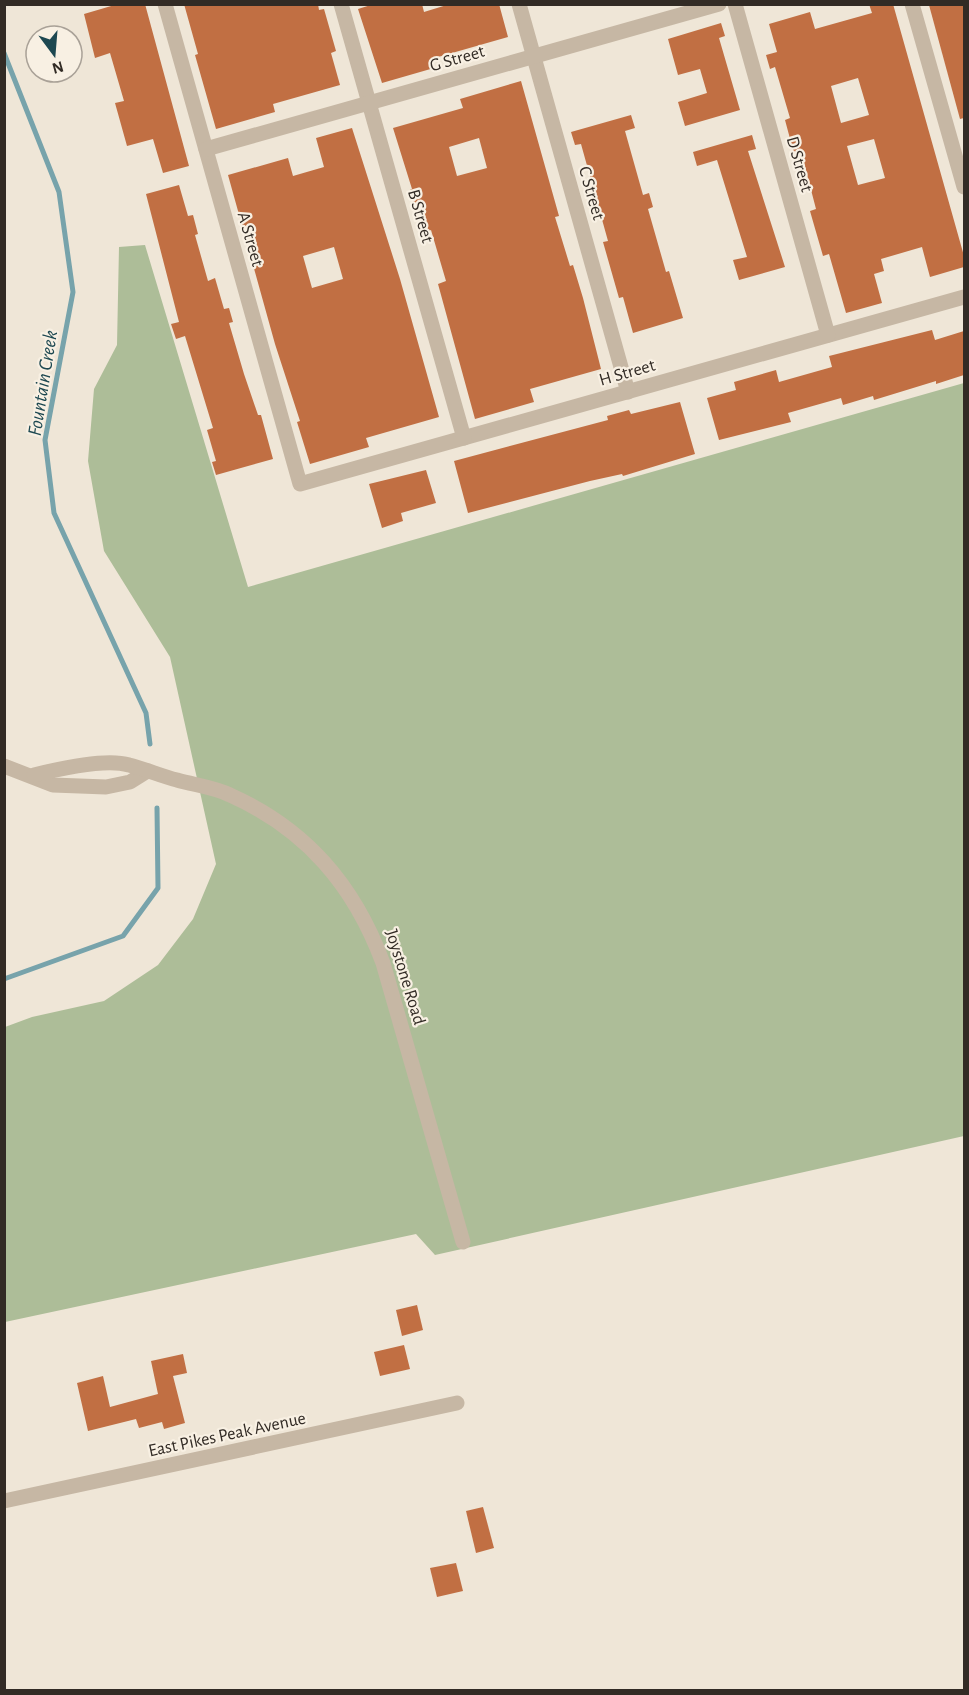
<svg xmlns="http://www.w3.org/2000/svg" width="969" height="1695" font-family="'Alegreya Sans',sans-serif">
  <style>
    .green { fill: #adbd98 }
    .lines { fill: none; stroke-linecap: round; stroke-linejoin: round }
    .stream { stroke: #77a3ab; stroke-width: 5 }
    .building { fill: #c16f43; fill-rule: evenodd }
    .minor { stroke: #c6b7a4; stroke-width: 15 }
    .labels { text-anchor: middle; stroke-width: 4.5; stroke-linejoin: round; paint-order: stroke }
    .street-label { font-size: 18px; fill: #322b25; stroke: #f8f0e3 }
    .water-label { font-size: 20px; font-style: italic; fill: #1d4851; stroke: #f8f0e3 }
  </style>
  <rect width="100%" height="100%" fill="#efe6d7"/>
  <path class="green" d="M145,245l103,342 716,-204v753l-529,119 -19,-21 -411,88v-295l27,-10 72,-16 54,-36 35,-46 23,-55 -46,-207 -66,-106 -16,-90 6,-72 23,-44 2,-98z"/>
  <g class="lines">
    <g class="stream">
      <path d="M4,53l55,139 14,100 -28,148 9,73 92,200 4,31"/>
      <path d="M4,979l119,-43 35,-48 -1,-80"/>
    </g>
  </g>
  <g class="building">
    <path d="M118,4h27l44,162 -26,7 -10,-34 -26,7 -12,-43 9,-2 -14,-48 -15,5 -11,-44z"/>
    <path d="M184,4h134l1,6 5,-1 12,42 -5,2 9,32 -67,19 2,8 -59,17 -21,-74 3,-1z"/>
    <path d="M374,4h48l2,8 26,-8h49l9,33 -77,22 3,9 -52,15 -24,-74z"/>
    <path d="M869,4h24l71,252v11l-34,10 -8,-30 -41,12 3,12 -10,3 8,29 -36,10 -17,-59 -6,2 -9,-31 -4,-14 6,-2 -13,-50 -7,2 -11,-41 5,-2 -15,-51 -5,2 -4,-14 11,-3 -8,-28 41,-12 5,17 57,-16zM858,78l11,37 -28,8 -10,-37zM874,139l11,39 -27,7 -11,-39z"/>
    <path d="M964,4v114l-4,1 -31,-114z"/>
    <path d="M721,23l4,13 -6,2 21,72 -55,16 -7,-24 29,-9 -7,-24 -22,6 -10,-36z"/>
    <path d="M521,81l38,135 -4,1 15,49 3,-1 10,33 18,71 -71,20 4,13 -59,17 -37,-135 8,-3 -15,-51 -5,2 -8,-29 -4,1 -4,-14 2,-1 -19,-61 70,-20 -3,-9zM479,138l8,30 -30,8 -8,-29z"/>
    <path d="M631,115l4,13 -10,3 18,64 6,-2 4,14 -5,2 18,63 3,-1 14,47 -50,15 -10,-36 -4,1 -16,-56 5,-1 -27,-97 -6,1 -4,-13z"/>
    <path d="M352,128l48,151 39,138 -73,21 3,9 -59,17 -13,-42 3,-1 -25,-77 -47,-169 60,-17 5,18 31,-9 -8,-29zM334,247l9,32 -31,9 -9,-32z"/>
    <path d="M752,135l4,14 -8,2 37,116 -46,13 -6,-20 14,-3 -30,-97 -20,6 -4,-14z"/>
    <path d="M179,185l9,31 5,-1 5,19 -3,1 13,46 7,-3 9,31 5,-1 4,14 -4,1 15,51 14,41h3l12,44 -57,16 -4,-13 4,-1 -9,-31 6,-2 -28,-92 -9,3 -5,-15 8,-2 -33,-128z"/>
    <path d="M932,330l3,10 29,-9v44l-28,9v-3l-62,19 -1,-4 -30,9 -2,-7 -53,15 3,9 -72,18 -12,-42 29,-8 -2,-8 42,-12 3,12 53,-15 -3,-11z"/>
    <path d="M680,402l15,52 -72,22 -1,-2 -32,7 -122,32 -14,-52 154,-41 -1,-4 22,-6 2,4z"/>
    <path d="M426,470l10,33 -35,10 2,8 -21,7 -13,-44z"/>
    <path d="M417,1305l6,25 -21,6 -6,-26z"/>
    <path d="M404,1345l6,24 -30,7 -6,-24z"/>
    <path d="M183,1354l4,19 -14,3 12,47 -21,6 -2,-7 -23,6 -3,-9 -48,12 -11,-48 26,-7 7,31 48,-13 -7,-33z"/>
    <path d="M483,1507l11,41 -18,5 -10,-42z"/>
    <path d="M456,1563l7,28 -26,6 -7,-29z"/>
  </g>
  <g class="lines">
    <g class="minor">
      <path d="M165,4l135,480 664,-187"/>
      <path d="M341,4l123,434"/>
      <path d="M519,4l109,388"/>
      <path d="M735,4l93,331"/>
      <path d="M912,4l52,183"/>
      <path d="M206,149l513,-145"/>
      <path d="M4,766l49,19 53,2 24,-5 16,-10"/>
      <path d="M34,775c24,-6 72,-17 95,-10 16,4 32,11 48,15 17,5 37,7 53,15 76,34 124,90 153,168l80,279"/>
      <path d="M4,1501l453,-98"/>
    </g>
  </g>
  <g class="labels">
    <g class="street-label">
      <text transform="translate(457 58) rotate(-16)" y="6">G Street</text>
      <text transform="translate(800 164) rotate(74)" y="6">D Street</text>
      <text transform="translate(592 193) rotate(74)" y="6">C Street</text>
      <text transform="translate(421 216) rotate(74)" y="6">B Street</text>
      <text transform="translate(251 239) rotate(74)" y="6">A Street</text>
      <text transform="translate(627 372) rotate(-16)" y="6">H Street</text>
      <text transform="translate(406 977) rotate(73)" y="6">Joystone Road</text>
      <text transform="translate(227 1434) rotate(-12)" y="6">East Pikes Peak Avenue</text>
    </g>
    <g class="water-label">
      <text transform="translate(42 383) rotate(-81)" y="7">Fountain Creek</text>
    </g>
  </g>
  <rect width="969" height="1695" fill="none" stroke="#322b25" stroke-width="12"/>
  <g transform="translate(54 54) rotate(164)"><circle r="28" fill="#f8f0e3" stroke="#a9a197" stroke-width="1.5"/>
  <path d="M0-4.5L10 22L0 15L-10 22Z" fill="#1d4851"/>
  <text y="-9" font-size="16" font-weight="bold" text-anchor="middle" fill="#322b25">N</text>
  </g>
</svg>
